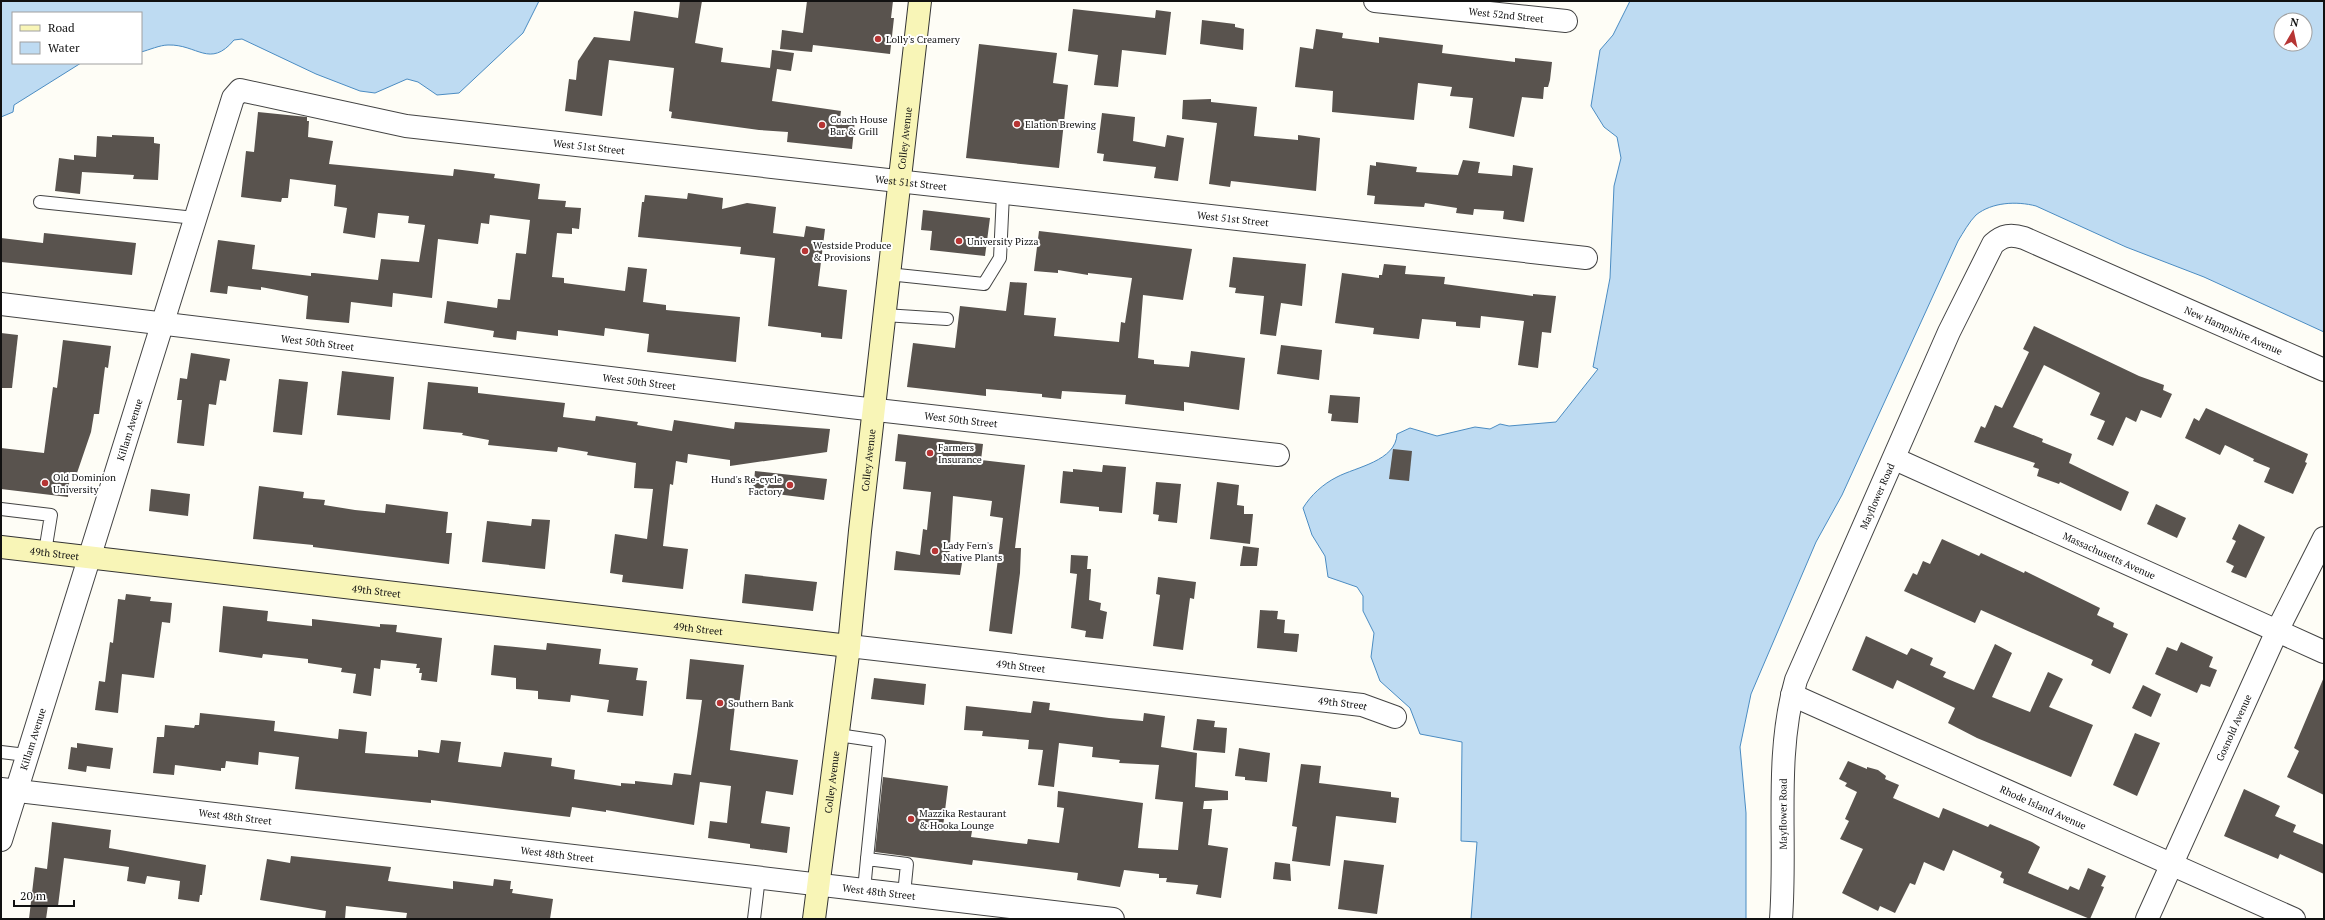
<svg xmlns="http://www.w3.org/2000/svg" width="2325" height="920" font-family="'PT Serif',serif">
  <style>
    .water { fill: #bedbf2; stroke: #4b8cc2; fill-rule: evenodd }
    .building { fill: #59534e }
    .lines { fill: none; stroke-linecap: round; stroke-linejoin: round }
    .lane-casing { stroke: #444; stroke-width: 14 }
    .street-casing { stroke: #444; stroke-width: 24 }
    .secondary-casing { stroke: #333; stroke-width: 24 }
    .lane { stroke: #fff; stroke-width: 12 }
    .street { stroke: #fff; stroke-width: 22 }
    .secondary { stroke: #f8f5b7; stroke-width: 22 }
    .poi-dot { fill: #b63534; stroke: #fff; stroke-width: 1.5 }
    .labels { text-anchor: middle; stroke-width: 4; stroke-linejoin: round; paint-order: stroke }
    .street-label { font-size: 10px; fill: #111; stroke: #fff }
    .poi-label { font-size: 10px; fill: #111; stroke: #fff; text-anchor: start }
  </style>
  <rect width="100%" height="100%" fill="#fefdf6"/>
  <g class="water">
    <path d="M1,1h538l-16,32 -64,60 -22,2 -19,-13 -11,-3 -32,14 -15,-2 -44,-17 -74,-35 -8,1c-24,29 -37,4 -66,5 -8,0 -19,5 -27,7v-39h-128v50h68l-67,42 -1,7 -12,5z"/>
    <path d="M1630,1h694v331l-120,-55 -78,-30 -90,-41c-19,-5 -44,-4 -60,9 -7,7 -13,18 -18,26l-116,254 -26,47 -65,152 -11,53 6,66v106h-275l6,-77 -16,-1 1,-99 -42,-8 -10,-26 -30,-27 -9,-24 3,-24 -11,-22v-15l-6,-9 -29,-10 -3,-21 -13,-21 -9,-27c8,-13 20,-24 34,-31 19,-10 59,-16 60,-43l13,-6 27,8 38,-9 15,2 10,-5 9,2 47,-4 42,-53 -5,-2 17,-89 4,-92 7,-28 -4,-21 -13,-10 -13,-21 9,-56 13,-15zM2281,20h24v24h-24z"/>
  </g>
  <g class="building">
    <path d="M680,1h22l-7,42 28,5 -2,14 49,6 2,-18 22,3 -3,18 -14,-2 -5,32 69,10 -1,7 15,2 -3,29 -65,-7 1,-10 -29,-2 -88,-12 1,-6 -3,-1 5,-43 -65,-8 -7,56 -37,-5 4,-32 7,1 2,-19 16,-24 36,4 4,-30 44,7z"/>
    <path d="M807,1h86l-2,17h3l-4,36 -77,-9 -1,7 -32,-3 2,-19 21,3z"/>
    <path d="M1073,9l82,9 1,-8 15,2 -5,43 -44,-5 -4,37 -24,-2 4,-30 -30,-4z"/>
    <path d="M1202,20l33,4v3l9,2 -1,21 -43,-6z"/>
    <path d="M1316,29l27,4 -1,5 37,5v-6l64,8 -1,8 73,9v-4l37,4 -2,18 -2,7h-4l-1,12 -21,-2 -8,40 -45,-9 4,-30 -23,-2 2,-9 -34,-4 -4,37 -82,-8 1,-21 -38,-4 5,-40 13,2z"/>
    <path d="M979,44l78,9 -4,30 15,2 -9,83 -93,-10z"/>
    <path d="M1211,99v3l46,5 -3,29 44,4v-5l22,3 -4,53 -85,-10 -1,6 -21,-3 8,-61 -35,-4 1,-19z"/>
    <path d="M258,112l49,5v4h2l-1,16 25,4 -4,23 124,12 1,-7 41,5 -1,4 46,6 -2,15 28,2 -1,6 16,1 -2,21 -7,-1v6l-15,-1 -5,44 12,1v5l61,8 3,-24 19,2 -4,33 23,3v5l74,7 -4,45 -89,-10 2,-18 -44,-6 -1,8 -46,-6v6l-41,-5 -1,9 -23,-3 1,-6 -50,-8 3,-22 50,7 1,-9 12,1 6,-47 10,1 4,-34 -40,-5 -1,9 -8,-1 -3,21 -40,-5 -6,59 -39,-5 -1,14 -41,-5 -2,21 -43,-4 2,-23 -47,-9v3l-33,-4 -1,8 -17,-2 8,-52 37,5 -3,24 59,7v-3h3l64,7 3,-21 38,3 6,-37 -17,-2 1,-7 -31,-3 -3,25 -32,-5 4,-25 -13,-2 2,-21 -46,-6 -2,19h-6l-1,4 -40,-5 5,-46 8,1z"/>
    <path d="M1102,113l33,4 -2,24 32,6 2,-12 17,3 -6,43 -24,-3 2,-11 -53,-6 1,-7 -7,-1z"/>
    <path d="M112,135l42,2v6l6,1 -2,36 -25,-1 1,-4 -52,-3 -2,22 -25,-3 4,-33 15,2v-5l22,2 1,-21 15,1z"/>
    <path d="M1463,160l17,2 -2,11 34,3 1,-11 20,3 -9,54 -21,-3 1,-8 -30,-2 -1,6 -17,-2 1,-5 -32,-5 -1,4 -50,-3 1,-8 -8,-1 3,-30 6,1v-4l41,5 -1,5 42,3z"/>
    <path d="M688,193l35,5 -1,11 25,-6 29,4 -3,26 31,4 2,-11 19,3 -7,57 29,4 -5,49 -21,-2v-4l-53,-7 7,-68 -35,-4 1,-7 -103,-10 4,-35h2l1,-7 42,4z"/>
    <path d="M923,210l67,8 -5,38 -55,-6 2,-19 -11,-1z"/>
    <path d="M1039,231l153,18 -9,51 -40,-5 -5,63 16,2v4l35,3 2,-16 54,7 -6,52 -55,-8v9l-59,-7 1,-9 -64,-4 -1,8 -19,-2v-3l-56,-5v7l-79,-9 6,-44 42,5 5,-42 46,5 4,-29 17,1 -3,32 32,3 -2,18 65,6 2,-20 4,1 7,-45 -44,-5v2l-30,-5v3l-24,-2z"/>
    <path d="M44,233l92,10 -4,32 -131,-13v-24l42,5z"/>
    <path d="M1233,257l73,7 -4,42 -21,-3 -5,33 -16,-2 4,-38 -29,-3 1,-5 -7,-1z"/>
    <path d="M1384,264l22,2 -1,8 40,3 -1,7 89,12v-2l23,2 -5,37 -9,-1 -4,36 -20,-3 6,-44 -43,-5 -1,12 -24,-2v-4l-34,-3 -3,20 -46,-5 1,-6 -39,-5 7,-50 37,5v-3h3z"/>
    <path d="M2034,326l105,50 25,9 -1,5 9,4 -11,24 -20,-8 -5,12 -10,-5 -13,29 -16,-7 8,-18 -15,-6 10,-22 -56,-28 -31,62 30,12 -1,3 30,12 -3,9 60,29 -8,19 -61,-29 -1,2 -22,-8 2,-7 -6,-2 2,-4 -61,-21 7,-16 4,2 10,-23 7,3 27,-56 -6,-3z"/>
    <path d="M1,333l17,2 -6,53h-11z"/>
    <path d="M63,340l48,6 -3,22 -3,-1 -6,47h-5l-3,18 -14,41 -7,-1 -2,25 -67,-8v-41l43,5 9,-66 4,1z"/>
    <path d="M1281,345l41,5 -3,30 -42,-6z"/>
    <path d="M191,353l39,6 -4,22 -6,-1 -4,25 -7,-1 -5,42 -27,-3 5,-43h-5l3,-22 7,1z"/>
    <path d="M342,371l52,6 -4,43 -53,-5z"/>
    <path d="M279,379l29,3 -6,53 -29,-3z"/>
    <path d="M428,382l50,5v6l87,10 -2,14 32,4 1,-5 42,6 -1,3 35,6 2,-11 60,9 1,-7 95,7 -3,23 -97,14v-6l-42,-6 -1,9 -11,-2 -3,24 -3,-1 -7,62 25,3 -5,40 -61,-7 1,-7 -13,-2 5,-39 32,5 6,-50 -19,-1 2,-25 -49,-8 1,-3 -30,-5 -1,5 -69,-7 1,-5 -27,-5 1,-2 -40,-4z"/>
    <path d="M1330,395l30,2 -2,26 -27,-2 1,-7 -4,-1z"/>
    <path d="M2206,408l102,46 -3,8 2,1 -14,31 -29,-12 6,-14 -17,-7 1,-2 -29,-14 -5,10 -35,-17 9,-20 5,3z"/>
    <path d="M898,434l85,10 -2,16 44,5 -10,83h6l-1,25 -8,61 -23,-3 14,-113 -13,-2 2,-15 -39,-5 -4,65 13,2 -2,12 -66,-5 2,-19 24,4 3,-26 4,1 4,-38 -28,-3 3,-27 -11,-1z"/>
    <path d="M1393,449l19,2 -3,30 -20,-2z"/>
    <path d="M1103,465l23,2 -4,46 -23,-2v-4l-39,-4 3,-32 10,1v-3l29,3z"/>
    <path d="M755,471l72,8 -3,21 -71,-9z"/>
    <path d="M1156,482l25,2 -4,39 -19,-2 1,-6 -6,-1z"/>
    <path d="M1217,482l22,3 -2,20 7,1v8h9l-3,30 -40,-5z"/>
    <path d="M259,486l45,6 -1,6 22,2 -1,5 31,5 30,3 1,-9 62,8 -2,21h6l-3,31 -136,-17v-2l-60,-6z"/>
    <path d="M151,489l39,5 -2,22 -39,-5z"/>
    <path d="M2156,504l30,14 -9,20 -30,-14z"/>
    <path d="M532,519l18,1 -5,49 -63,-7 5,-41 44,5z"/>
    <path d="M2239,524l26,13 -19,41 -15,-6 3,-6 -8,-4 10,-21 -4,-2z"/>
    <path d="M1942,539l37,17 2,-3 43,20 1,-2 75,37 -3,7 17,8 -1,4 15,7 -18,40 -19,-9 2,-5 -112,-50 -6,13 -71,-32 9,-18 4,2 6,-14 7,3z"/>
    <path d="M1243,546l16,2 -2,18h-17z"/>
    <path d="M1071,555l17,1 -1,13h4l-2,31 12,3 -1,7 7,2 -4,27 -18,-2 1,-6 -15,-3 6,-54 -7,-1z"/>
    <path d="M745,574l72,8 -4,29 -71,-8z"/>
    <path d="M1158,577l38,5 -2,17 -4,-1 -7,52 -30,-4 7,-51 -4,-1z"/>
    <path d="M126,594l25,3 -1,4 22,2 -2,20 -8,-1 -8,56 -32,-4 -4,39 -23,-3 4,-29 6,1 5,-40 3,1 5,-44 7,1z"/>
    <path d="M223,606l45,5 -1,10 45,5v-7l68,8v-3l17,1 -1,7 46,6 -5,44 -16,-2 1,-7h-3l1,-5h-4l1,-4 -36,-4 -1,9 -6,-1 -3,28 -18,-3 3,-19 -15,-2 1,-4 -34,-5v-4l-45,-5 -1,4 -43,-6z"/>
    <path d="M1260,610l18,1 -1,8 8,1 -1,13 15,1 -2,18 -40,-4z"/>
    <path d="M1866,636l41,19 4,-7 22,10 -3,7 16,7 -3,5 31,13 21,-46 17,9 -20,44 38,15 18,-40 15,7 -14,28 44,18 -22,52 -94,-39 -29,-15 7,-15 -58,-28 -4,9 -41,-19z"/>
    <path d="M2181,642l32,15 -4,10 8,3 -7,17 -9,-3 -4,9 -42,-19 12,-27 10,4z"/>
    <path d="M547,643l54,6 -2,15 39,4 -2,12 11,1 -4,35 -36,-4 2,-12 -38,-5 -1,7 -32,-3v-8l-22,-2v-11l-25,-3 3,-30 52,5z"/>
    <path d="M690,659l54,6 -5,41 -4,-1 -5,45 68,10 -5,35 -27,-4 -5,32 29,4 -3,26 -37,-5v-4l-42,-6 2,-17 17,2 4,-37 -31,-4 -6,43 -88,-15v2l-34,-5 -2,10 -139,-17v3l-136,-14 4,-32 -40,-5 -1,13 -32,-4 -1,7h-4v3l-46,-6 -1,10 -21,-2 4,-36h7l1,-12 29,3 1,-3h4l1,-12 75,8 -1,10 64,8 1,-10 28,3 -2,21 53,4v-7l21,3 2,-13 20,2 -3,20 43,5 3,-15 48,6 -1,8 24,4 -1,9 47,7v-3l14,1v-3l37,4 2,-12 17,2 6,-39 5,-36 -16,-1z"/>
    <path d="M2324,677v118l-37,-18 12,-26 -5,-3z"/>
    <path d="M874,678l52,6 -2,21 -53,-6z"/>
    <path d="M2143,685l18,9 -10,23 -19,-9z"/>
    <path d="M1033,701l17,2 -1,7 60,8 34,3 1,-8 21,3 -4,31 36,6 -2,34 33,4v9l-24,1 -1,8h9l-4,36 20,3 -7,50 -25,-4 2,-9 -32,-3 1,-4h-8v-4l-35,-4 -4,17 -43,-7 1,-7 -105,-13 -1,5 -97,-13 8,-75 65,9 -5,41 29,4 -1,6 56,7 1,-5 31,4 5,-35 -7,-1 1,-16 85,12 -5,45 40,2 5,-48 -28,-3 4,-34 -40,-2 1,-3 -28,-3 1,-10 -34,-4 -5,44 -16,-2 5,-35 -15,-1 1,-9 -47,-4 1,-5 -19,-1 2,-24 65,7z"/>
    <path d="M1197,719l18,2 -1,6 13,1 -2,25 -32,-3z"/>
    <path d="M2135,733l25,10 -23,53 -24,-11z"/>
    <path d="M77,743l36,5 -3,21 -23,-3 -1,6 -18,-3 3,-22 6,1z"/>
    <path d="M1239,748l31,5 -3,29 -22,-2v-3l-10,-1z"/>
    <path d="M1848,761l19,8v-2l11,3 8,6 -1,3 14,6 -6,13 46,20 4,-10 45,19 2,-3 42,18 8,5 -12,26 40,17 2,-4 9,4 9,-22 18,8 -5,10 3,1 -14,32 -87,-36 1,-4 -4,-2 2,-5 -49,-22 -9,21 -20,-9 -9,23 -5,-2 -15,30 -15,-7 -2,5 -36,-18 21,-44 -23,-10 9,-18 -4,-2 12,-27 -12,-6 2,-3 -8,-4z"/>
    <path d="M1301,764l20,2 -2,17 72,9v5l8,1 -3,25 -60,-7 -6,50 -38,-5 5,-34 -5,-1z"/>
    <path d="M2244,789l36,17 -5,10 21,9 -3,7 31,13v29l-44,-20 -2,5 -54,-23z"/>
    <path d="M52,822l59,8 -2,18 97,17 -4,30h-2l-1,7 -21,-3 2,-18 -33,-5 -2,8 -18,-3 2,-14 -65,-9 -6,48 -10,-1 -2,14h-17l6,-52 12,2z"/>
    <path d="M291,856l100,11 -3,14 65,8v-8l40,5 1,-7 17,2 -1,8h3l-1,4 41,6 -3,20h-144l1,-6 -61,-7 -1,13h-20l1,-8 -66,-11 7,-41 23,4z"/>
    <path d="M1344,860l40,5 -7,49 -39,-5z"/>
    <path d="M1275,862l15,2 1,17 -18,-2z"/>
  </g>
  <g class="lines">
    <g class="lane-casing">
      <g id="lane">
        <path d="M40,202l155,16"/>
        <path d="M888,274l96,10 16,-26 3,-64"/>
        <path d="M884,315l63,4"/>
        <path d="M1,509l50,6 -6,37"/>
        <path d="M838,735l41,6 -12,118"/>
        <path d="M1,752l25,3"/>
        <path d="M864,890l3,-31 40,5 -3,30"/>
        <path d="M754,919l5,-42"/>
      </g>
    </g>
    <g class="street-casing">
      <g id="street">
        <path id="s1" d="M1375,1l191,20"/>
        <path id="s2" d="M1,304l849,103 428,48"/>
        <path id="s3" d="M1895,459l429,193"/>
        <path id="s4" d="M849,646l513,59 33,12"/>
        <path id="s5" d="M1792,695l502,224"/>
        <path id="s6" d="M1,789l1112,130"/>
        <path id="s7" d="M1,840l232,-742 7,-8 166,36 1180,132"/>
        <path id="s8" d="M1781,919c6,-80 -7,-162 15,-239l153,-348 44,-88c10,-9 18,-10 31,-6l300,132"/>
        <path id="s9" d="M2147,919l130,-288 47,-93"/>
      </g>
    </g>
    <g class="secondary-casing">
      <g id="secondary">
        <path id="s10" d="M1,547l848,99"/>
        <path id="s11" d="M814,919l35,-273 11,-115 60,-530"/>
      </g>
    </g>
    <use href="#lane" class="lane"/>
    <use href="#street" class="street"/>
    <use href="#secondary" class="secondary"/>
  </g>
  <g class="poi-dot">
    <circle cx="878" cy="39" r="4"/>
    <circle cx="1017" cy="124" r="4"/>
    <circle cx="822" cy="125" r="4"/>
    <circle cx="959" cy="241" r="4"/>
    <circle cx="805" cy="251" r="4"/>
    <circle cx="930" cy="453" r="4"/>
    <circle cx="45" cy="483" r="4"/>
    <circle cx="790" cy="485" r="4"/>
    <circle cx="935" cy="551" r="4"/>
    <circle cx="720" cy="703" r="4"/>
    <circle cx="911" cy="819" r="4"/>
  </g>
  <g class="labels">
    <g class="street-label">
      <text dy="4" stroke="none"><textPath href="#s1" startOffset="132">West 52nd Street</textPath></text>
      <text dy="4" stroke="none"><textPath href="#s11" startOffset="786">Colley Avenue</textPath></text>
      <text dy="4" stroke="none"><textPath href="#s7" startOffset="1142">West 51st Street</textPath></text>
      <text dy="4" stroke="none"><textPath href="#s7" startOffset="1466">West 51st Street</textPath></text>
      <text dy="4" stroke="none"><textPath href="#s7" startOffset="1790">West 51st Street</textPath></text>
      <text dy="4" stroke="none"><textPath href="#s8" startOffset="981">New Hampshire Avenue</textPath></text>
      <text dy="4" stroke="none"><textPath href="#s2" startOffset="319">West 50th Street</textPath></text>
      <text dy="4" stroke="none"><textPath href="#s2" startOffset="643">West 50th Street</textPath></text>
      <text dy="4" stroke="none"><textPath href="#s2" startOffset="967">West 50th Street</textPath></text>
      <text dy="4" stroke="none"><textPath href="#s7" startOffset="430">Killam Avenue</textPath></text>
      <text dy="4" stroke="none"><textPath href="#s11" startOffset="462">Colley Avenue</textPath></text>
      <text dy="4" stroke="none"><textPath href="#s8" startOffset="441">Mayflower Road</textPath></text>
      <text dy="4" stroke="none"><textPath href="#s10" startOffset="54">49th Street</textPath></text>
      <text dy="4" stroke="none"><textPath href="#s3" startOffset="235">Massachusetts Avenue</textPath></text>
      <text dy="4" stroke="none"><textPath href="#s10" startOffset="378">49th Street</textPath></text>
      <text dy="4" stroke="none"><textPath href="#s10" startOffset="702">49th Street</textPath></text>
      <text dy="4" stroke="none"><textPath href="#s4" startOffset="173">49th Street</textPath></text>
      <text dy="4" stroke="none"><textPath href="#s4" startOffset="497">49th Street</textPath></text>
      <text dy="4" stroke="none"><textPath href="#s9" startOffset="210">Gosnold Avenue</textPath></text>
      <text dy="4" stroke="none"><textPath href="#s7" startOffset="106">Killam Avenue</textPath></text>
      <text dy="4" stroke="none"><textPath href="#s11" startOffset="138">Colley Avenue</textPath></text>
      <text dy="4" stroke="none"><textPath href="#s5" startOffset="275">Rhode Island Avenue</textPath></text>
      <text dy="4" stroke="none"><textPath href="#s8" startOffset="105">Mayflower Road</textPath></text>
      <text dy="4" stroke="none"><textPath href="#s6" startOffset="236">West 48th Street</textPath></text>
      <text dy="4" stroke="none"><textPath href="#s6" startOffset="560">West 48th Street</textPath></text>
      <text dy="4" stroke="none"><textPath href="#s6" startOffset="884">West 48th Street</textPath></text>
    </g>
    <g class="poi-label">
      <text x="886" y="43">Lolly's Creamery</text>
      <text x="830" y="123">Coach House<tspan x="830" dy="12">Bar &amp; Grill</tspan></text>
      <text x="1025" y="128">Elation Brewing</text>
      <text x="967" y="245">University Pizza</text>
      <text x="813" y="249">Westside Produce<tspan x="813" dy="12">&amp; Provisions</tspan></text>
      <text x="938" y="451">Farmers<tspan x="938" dy="12">Insurance</tspan></text>
      <text x="53" y="481">Old Dominion<tspan x="53" dy="12">University</tspan></text>
      <text x="782" y="483" text-anchor="end">Hund's Re-cycle<tspan x="782" dy="12">Factory</tspan></text>
      <text x="943" y="549">Lady Fern's<tspan x="943" dy="12">Native Plants</tspan></text>
      <text x="728" y="707">Southern Bank</text>
      <text x="919" y="817">Mazzika Restaurant<tspan x="919" dy="12">&amp; Hooka Lounge</tspan></text>
    </g>
  </g>
  <rect width="2325" height="920" fill="none" stroke="#111111" stroke-width="4"/>
  <rect x="12" y="12" width="130" height="52" fill="#ffffff" stroke="#a0a0a0"/>
  <rect x="20" y="25" width="20" height="6" fill="#f8f5b7" stroke="#a0a0a0"/>
  <text x="48" y="32" font-size="12" fill="#111111">Road</text>
  <rect x="20" y="42" width="20" height="12" fill="#bedbf2" stroke="#a0a0a0"/>
  <text x="48" y="52" font-size="12" fill="#111111">Water</text>
  <g transform="translate(2293 32) rotate(9)"><circle r="19" fill="#ffffff" stroke="#a0a0a0"/>
  <path d="M0-3L7 15L0 10L-7 15Z" fill="#b63534"/>
  <text y="-6" font-size="11" font-weight="bold" text-anchor="middle" fill="#111111">N</text>
  </g>
  <path d="M14 900v6h60v-6" fill="none" stroke="#111111" stroke-width="2"/>
  <text x="20" y="900" font-size="12" fill="#111111" stroke="#ffffff" stroke-width="3" paint-order="stroke">20 m</text>
</svg>
